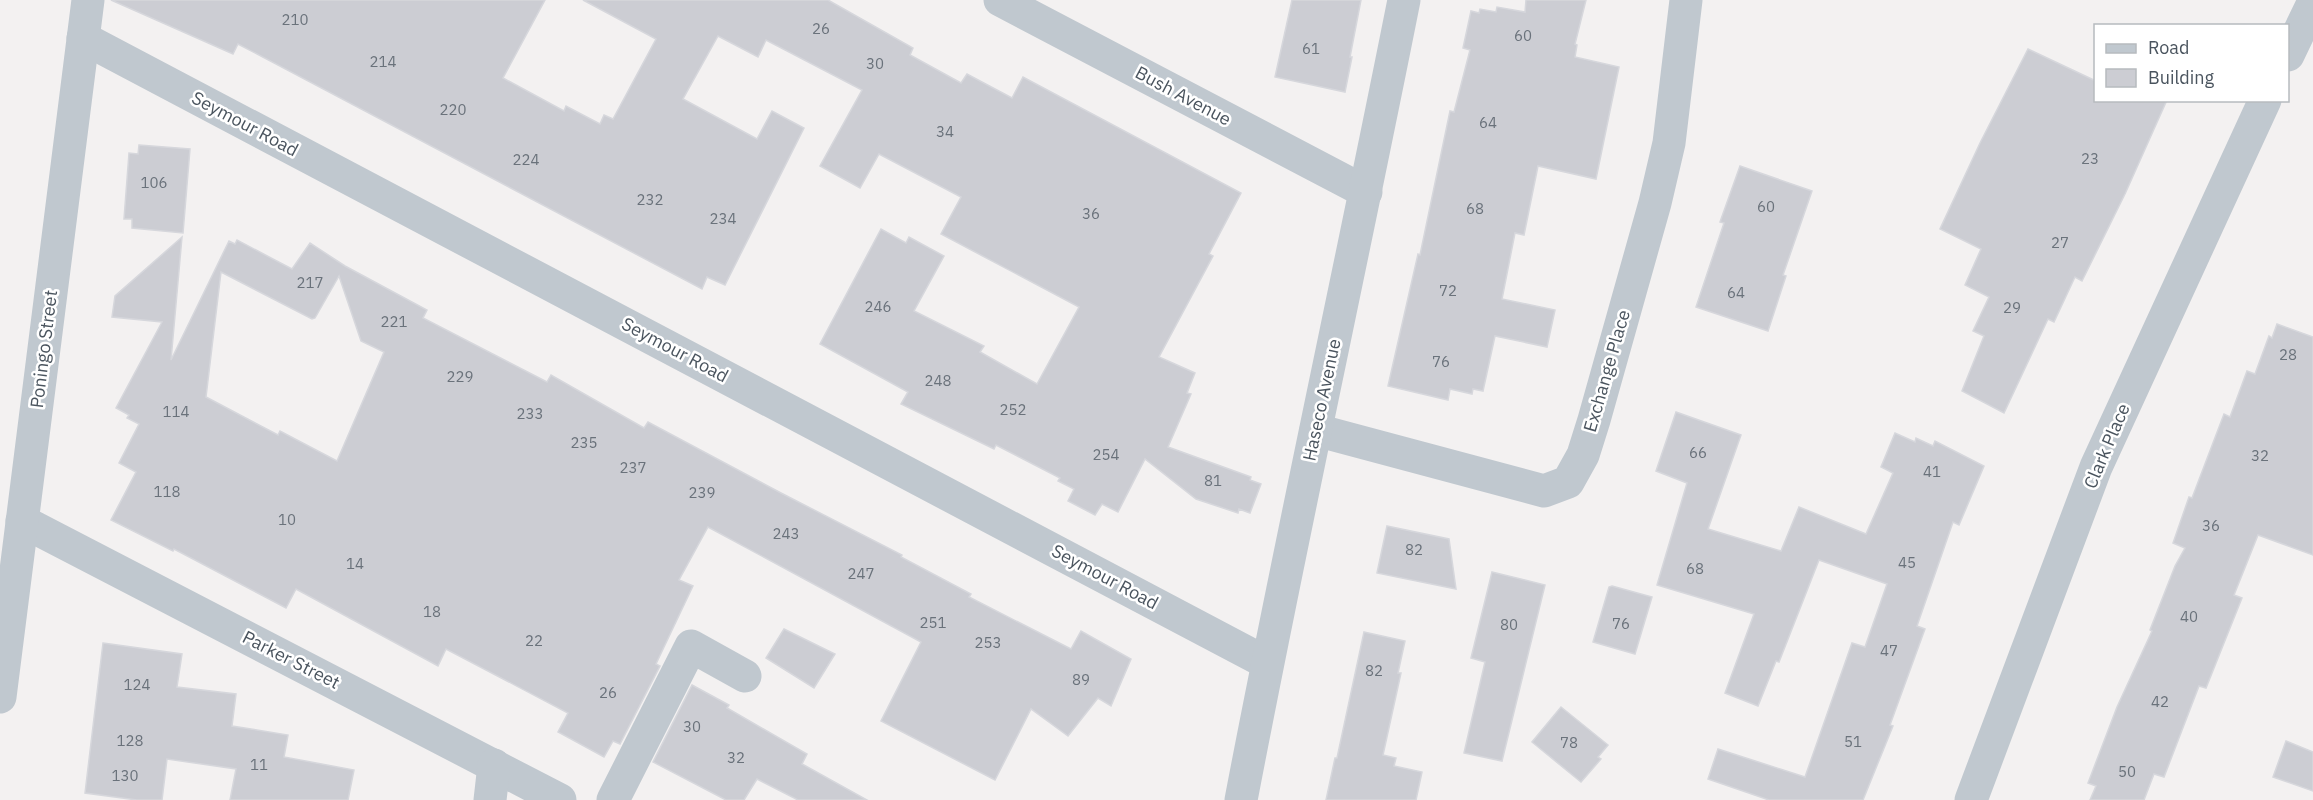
<svg xmlns="http://www.w3.org/2000/svg" width="2313" height="800" font-family="'IBM Plex Sans',sans-serif">
  <style>
    .building { fill: #cccdd3; stroke: #d6d7dc; stroke-width: 1.5; fill-rule: evenodd }
    .lines { fill: none; stroke-linecap: round; stroke-linejoin: round }
    .minor { stroke: #c0c8cf; stroke-width: 33 }
    .labels { text-anchor: middle; stroke-width: 5; stroke-linejoin: round; paint-order: stroke }
    .number-label { font-size: 15px; fill: #6a727b }
    .street-label { font-size: 18px; fill: #4a545e; stroke: #fff }
  </style>
  <rect width="100%" height="100%" fill="#f3f1f1"/>
  <g class="building">
    <path d="M111,0h434l-42,78 61,33 2,-5 34,18 4,-9 9,4 43,-80 -73,-39h245l85,48 -3,7 51,28 6,-9 45,24 11,-21 218,116 -32,61 4,2 -54,101 36,16 -8,20 4,1 -23,53 83,30 -1,3 11,4 -11,29 -11,-4 -1,4 -42,-14 -51,-40 -27,53 -16,-8 -7,11 -27,-14 6,-12 -16,-8 2,-3 -64,-33 -2,4 -93,-45 7,-12 -88,-48 61,-115 25,14 3,-6 35,19 -30,55 70,35 -4,6 57,32 42,-77 -138,-73 20,-37 -82,-43 -19,34 -40,-22 42,-76 -96,-50 -8,17 -40,-21 -35,63 74,40 15,-28 32,17 -79,157 -18,-8 -5,12 -464,-245 -5,10z"/>
    <path d="M1292,0h69l-11,57h2l-7,35 -70,-15z"/>
    <path d="M1526,0h60l-11,44 2,1 -2,12 44,10 -23,112 -58,-13 -14,69 -9,-2 -13,66 53,11 -8,37 -52,-11 -12,55 -10,-2 -1,5 -22,-5 -2,11 -60,-14 30,-132 2,1 30,-144 4,1 16,-62 -7,-2 8,-37 8,2 1,-4 16,3 1,-5 28,5z"/>
    <path d="M2028,49l68,32v19h71l-42,94 -43,87 -7,-4 -21,45 -6,-3 -44,94 -42,-22 22,-55 -11,-5 16,-34 -24,-12 16,-36 -41,-20 40,-86z"/>
    <path d="M139,145l51,4 -7,84 -51,-5v-9h-8l5,-66 9,1z"/>
    <path d="M1740,166l72,25 -29,84 3,1 -18,55 -72,-24 28,-84 -4,-1z"/>
    <path d="M182,237l-11,123 58,-119 6,3 2,-4 55,29 18,-26 35,23 82,44 -4,8 124,64 4,-7 93,53 4,-6 133,71 121,62 -1,2 70,37 -2,3 102,52 10,-18 50,28 -20,47 -13,-8 -30,38 -37,-27 -36,71 -114,-59 40,-79 -213,-115 -29,53 14,6 -37,78 4,2 -40,78 -7,-3 -9,16 -46,-25 10,-19 -122,-64 -8,17 -142,-77 -10,19 -112,-59 -1,2 -62,-31 25,-48 -17,-9 20,-39 -12,-6 2,-3 -13,-7 46,-86 -50,-5 3,-21zM221,272l91,47 3,-1 24,-42 22,65 23,11 -47,109 -57,-30 -2,4 -72,-38z"/>
    <path d="M2277,324l36,13v218l-55,-20 -24,60 8,3 -36,90 -7,-2 -35,91 -10,-3 -10,26h-54l6,-14 -8,-3 29,-76 35,-76 -2,-1 25,-64 10,-18 -12,-5 16,-46 3,1 32,-84 6,3 17,-46 8,3 14,-38 3,2z"/>
    <path d="M1676,412l65,23 -33,94 73,22 18,-44 67,27 27,-61 -12,-6 14,-34 20,9 1,-4 17,8 2,-5 49,25 -25,59 -6,-3 -36,104 8,3 -35,96 3,1 -30,74h-94l-61,-21 10,-30 87,28 47,-134 13,4 22,-63 -68,-24 -40,102 -3,-1 -18,45 -33,-13 29,-79 -97,-29 30,-102 -31,-12z"/>
    <path d="M1387,526l62,13 7,50 -79,-16z"/>
    <path d="M1492,572l53,13 -43,176 -38,-8 21,-91 -14,-4z"/>
    <path d="M1612,586l40,11 -17,57 -42,-12 16,-55z"/>
    <path d="M784,629l51,25 -21,34 -48,-30z"/>
    <path d="M1364,632l41,9 -7,32h3l-18,82 13,3 -2,8 28,6 -6,28h-90l9,-42h2z"/>
    <path d="M103,643l79,11 -5,33 59,7 -4,32 56,9 -4,22 70,13 -6,30h-118l6,-31 -69,-10 -5,41h-25l-52,-7z"/>
    <path d="M692,685l37,20 -2,3 80,46 -5,10 65,36h-69l-41,-21 -13,21h-18l-73,-38z"/>
    <path d="M1561,707l47,38 -10,12 3,2 -20,23 -49,-40z"/>
    <path d="M2286,741l27,11v39l-40,-14z"/>
  </g>
  <g class="lines">
    <g class="minor">
      <path d="M1000,0l366,192"/>
      <path d="M83,38l1184,625"/>
      <path d="M2288,55l25,-52"/>
      <path d="M1316,430l228,61 24,-9 15,-27 11,-35 61,-217 14,-60 17,-143"/>
      <path d="M22,521l538,279"/>
      <path d="M0,697l88,-697"/>
      <path d="M490,800l4,-35"/>
      <path d="M613,800l78,-154 54,30"/>
      <path d="M1241,800c51,-267 110,-533 163,-800"/>
      <path d="M1971,800l125,-333 169,-367"/>
    </g>
  </g>
  <g class="labels">
    <g class="number-label">
      <text x="295" y="25">210</text>
      <text x="821" y="34">26</text>
      <text x="1523" y="41">60</text>
      <text x="1311" y="54">61</text>
      <text x="383" y="67">214</text>
      <text x="875" y="69">30</text>
      <text x="453" y="115">220</text>
      <text x="1488" y="128">64</text>
      <text x="945" y="137">34</text>
      <text x="2090" y="164">23</text>
      <text x="526" y="165">224</text>
      <text x="154" y="188">106</text>
      <text x="650" y="205">232</text>
      <text x="1766" y="212">60</text>
      <text x="1475" y="214">68</text>
      <text x="1091" y="219">36</text>
      <text x="723" y="224">234</text>
      <text x="2060" y="248">27</text>
      <text x="310" y="288">217</text>
      <text x="1448" y="296">72</text>
      <text x="1736" y="298">64</text>
      <text x="878" y="312">246</text>
      <text x="2012" y="313">29</text>
      <text x="394" y="327">221</text>
      <text x="2288" y="360">28</text>
      <text x="1441" y="367">76</text>
      <text x="460" y="382">229</text>
      <text x="938" y="386">248</text>
      <text x="1013" y="415">252</text>
      <text x="176" y="417">114</text>
      <text x="530" y="419">233</text>
      <text x="584" y="448">235</text>
      <text x="1698" y="458">66</text>
      <text x="1106" y="460">254</text>
      <text x="2260" y="461">32</text>
      <text x="633" y="473">237</text>
      <text x="1932" y="477">41</text>
      <text x="1213" y="486">81</text>
      <text x="167" y="497">118</text>
      <text x="702" y="498">239</text>
      <text x="287" y="525">10</text>
      <text x="2211" y="531">36</text>
      <text x="786" y="539">243</text>
      <text x="1414" y="555">82</text>
      <text x="1907" y="568">45</text>
      <text x="355" y="569">14</text>
      <text x="1695" y="574">68</text>
      <text x="861" y="579">247</text>
      <text x="432" y="617">18</text>
      <text x="2189" y="622">40</text>
      <text x="933" y="628">251</text>
      <text x="1621" y="629">76</text>
      <text x="1509" y="630">80</text>
      <text x="534" y="646">22</text>
      <text x="988" y="648">253</text>
      <text x="1889" y="656">47</text>
      <text x="1374" y="676">82</text>
      <text x="1081" y="685">89</text>
      <text x="137" y="690">124</text>
      <text x="608" y="698">26</text>
      <text x="2160" y="707">42</text>
      <text x="692" y="732">30</text>
      <text x="130" y="746">128</text>
      <text x="1853" y="747">51</text>
      <text x="1569" y="748">78</text>
      <text x="736" y="763">32</text>
      <text x="259" y="770">11</text>
      <text x="2127" y="777">50</text>
      <text x="125" y="781">130</text>
    </g>
    <g class="street-label">
      <text transform="translate(1183 96) rotate(28)" y="6">Bush Avenue</text>
      <text transform="translate(245 124) rotate(28)" y="6">Seymour Road</text>
      <text transform="translate(44 349) rotate(-83)" y="6">Poningo Street</text>
      <text transform="translate(675 350) rotate(28)" y="6">Seymour Road</text>
      <text transform="translate(1607 371) rotate(-74)" y="6">Exchange Place</text>
      <text transform="translate(1322 400) rotate(-78)" y="6">Haseco Avenue</text>
      <text transform="translate(2107 446) rotate(-67)" y="6">Clark Place</text>
      <text transform="translate(1105 577) rotate(28)" y="6">Seymour Road</text>
      <text transform="translate(291 660) rotate(27)" y="6">Parker Street</text>
    </g>
  </g>
  <rect x="2094" y="24" width="195" height="78" fill="#ffffff" stroke="#b7bbbf" stroke-width="1.5"/>
  <rect x="2106" y="44" width="30" height="9" fill="#c0c8cf" stroke="#b7bbbf" stroke-width="1.5"/>
  <text x="2148" y="54" font-size="18" fill="#4a545e">Road</text>
  <rect x="2106" y="69" width="30" height="18" fill="#cccdd3" stroke="#b7bbbf" stroke-width="1.5"/>
  <text x="2148" y="84" font-size="18" fill="#4a545e">Building</text>
</svg>
